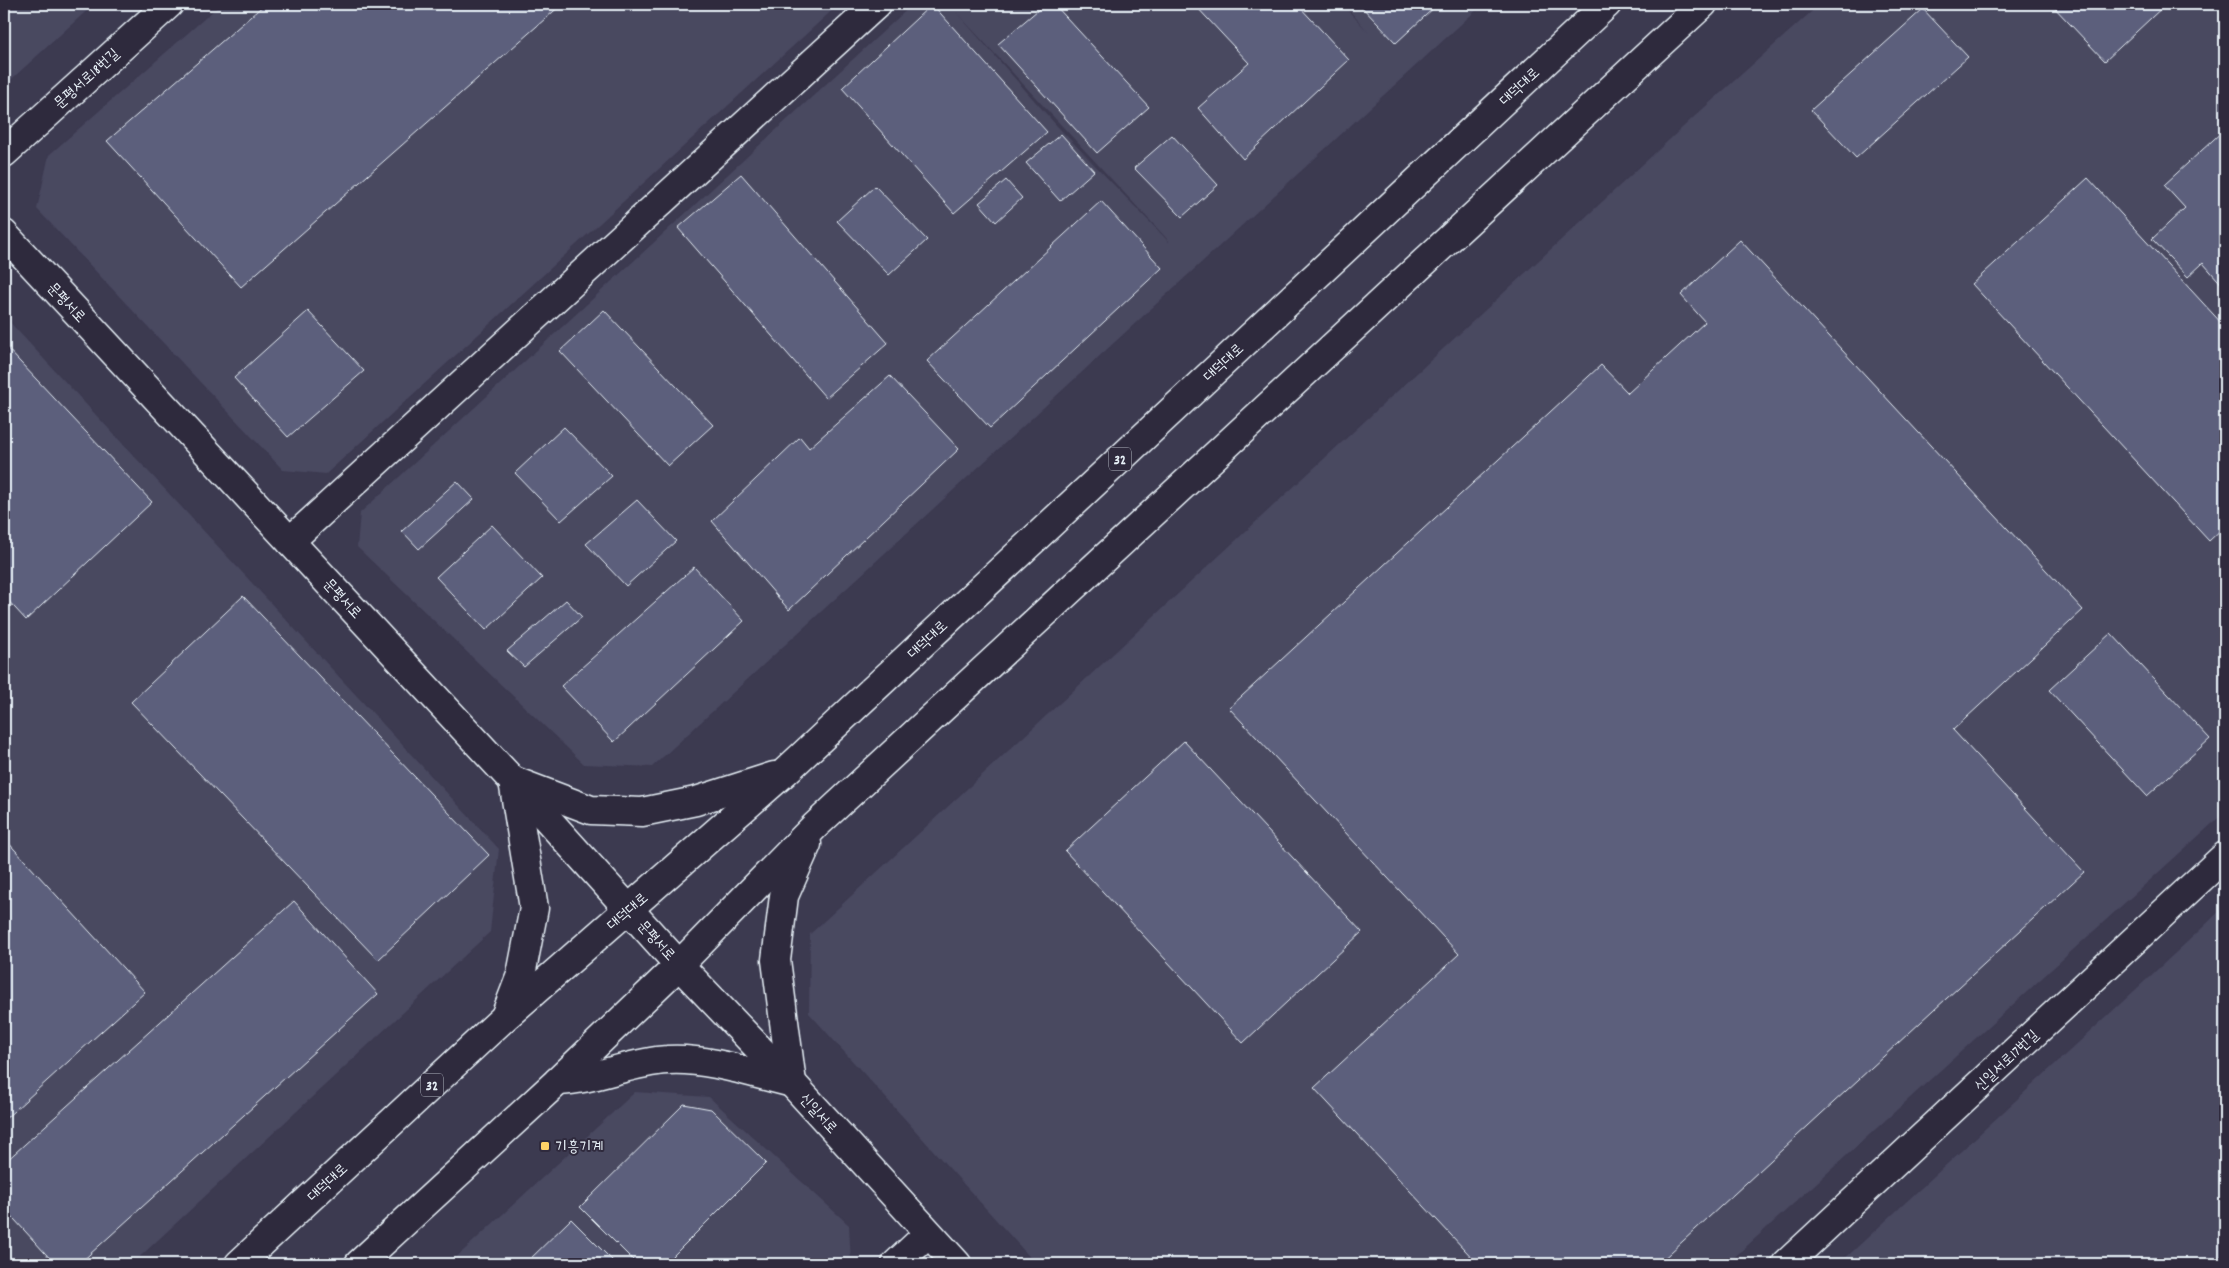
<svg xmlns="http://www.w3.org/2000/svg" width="2229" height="1268" font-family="Dekko,'Poor Story',sans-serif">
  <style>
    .built { fill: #494860; fill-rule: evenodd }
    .building { fill: #5c5e7b; stroke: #e8f1f8 }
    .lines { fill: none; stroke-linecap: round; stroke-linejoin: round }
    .minor-casing { stroke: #e8f1f8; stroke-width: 31 }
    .major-casing { stroke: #e8f1f8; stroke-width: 31 }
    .minor { stroke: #2f2a3d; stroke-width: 28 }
    .major { stroke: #2f2a3d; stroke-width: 28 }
    .poi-dot { fill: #ffd166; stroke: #2f2a3d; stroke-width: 2 }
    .labels { text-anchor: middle; stroke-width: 4; stroke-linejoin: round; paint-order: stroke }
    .shield { fill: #2f2a3d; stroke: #b0b5c0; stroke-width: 1 }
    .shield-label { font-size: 14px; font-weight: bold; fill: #e8f1f8 }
    .street-label { font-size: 15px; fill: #e8f1f8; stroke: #2f2a3d }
    .poi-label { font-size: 15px; fill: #e8f1f8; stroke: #2f2a3d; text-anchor: start }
  </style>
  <rect width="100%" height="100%" fill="#3c3a50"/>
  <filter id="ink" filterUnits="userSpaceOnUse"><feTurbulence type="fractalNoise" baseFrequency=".02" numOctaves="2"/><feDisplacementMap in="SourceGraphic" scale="10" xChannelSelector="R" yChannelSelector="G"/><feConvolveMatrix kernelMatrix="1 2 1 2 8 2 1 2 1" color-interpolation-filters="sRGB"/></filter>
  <g filter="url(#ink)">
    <g class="built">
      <path d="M4,4h90l-90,82z"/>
      <path d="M221,4h618l-513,470 -43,-4 -246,-261 12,-54z"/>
      <path d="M913,4h429l27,29 -25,-29h139l-831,763 -68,-3 -227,-217 3,-34zM956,12l213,229v1l-112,-116z"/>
      <path d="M1820,4h405v808l-498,452h-691l-227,-251 1,-79 885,-818z"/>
      <path d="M4,316l495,533 -9,83 -358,332h-128z"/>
      <path d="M2225,906v358h-386l360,-333z"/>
      <path d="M635,1092l74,5 140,128 2,39h-402z"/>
    </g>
    <g class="building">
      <path d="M265,4h297l-321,283 -134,-146z"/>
      <path d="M932,4l115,128 -93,81 -112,-125z"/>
      <path d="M1045,4h9l95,103 -52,46 -99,-109z"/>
      <path d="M1194,4h103l52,56 -106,99 -45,-51 51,-45z"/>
      <path d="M1359,4h79l-42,39z"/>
      <path d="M2051,4h115l-61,57z"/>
      <path d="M1923,9l45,48 -112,101 -45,-48z"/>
      <path d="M2225,129v159l-22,-25 -15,14 -36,-38 33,-31 -21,-23z"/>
      <path d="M1061,134l33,37 -34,30 -34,-38z"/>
      <path d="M1172,135l46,50 -36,32 -48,-49z"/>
      <path d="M741,174l147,169 -62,55 -148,-170z"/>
      <path d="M2088,178l137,149v199l-16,15 -237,-257z"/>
      <path d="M1006,180l16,18 -26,24 -17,-19z"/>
      <path d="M875,186l52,54 -38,35 -52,-54z"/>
      <path d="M1101,201l61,67 -172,160 -63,-67z"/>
      <path d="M1740,240l343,370 -130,120 131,142 -426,392h-180l-164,-176 145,-134 -230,-246 372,-343 27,28 77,-71 -24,-27z"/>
      <path d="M604,310l109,115 -45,41 -108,-115z"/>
      <path d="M308,311l56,60 -76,66 -54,-59z"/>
      <path d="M4,345l148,157 -126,118 -22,-24z"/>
      <path d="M890,376l69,73 -170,161 -77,-89 88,-84 9,11z"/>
      <path d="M564,427l48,49 -51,45 -46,-48z"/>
      <path d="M457,481l17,18 -55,50 -17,-18z"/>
      <path d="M637,500l39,41 -50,45 -40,-42z"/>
      <path d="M492,525l50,53 -56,52 -50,-53z"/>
      <path d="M694,567l50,54 -130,121 -53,-56z"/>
      <path d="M243,596l246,259 -111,105 -247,-258z"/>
      <path d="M566,600l16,17 -58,50 -17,-16z"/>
      <path d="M2111,633l99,106 -63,57 -98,-106z"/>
      <path d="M1184,741l178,191 -119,111 -178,-192z"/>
      <path d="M4,838l141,154 -141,128z"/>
      <path d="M294,901l84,93 -299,270h-24l-51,-56v-45z"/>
      <path d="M684,1104l27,5 55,54 -101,101h-28l-57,-57z"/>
      <path d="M571,1219l45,45h-91z"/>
    </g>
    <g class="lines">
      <g class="minor-casing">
        <g id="minor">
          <path d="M4,153l165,-149"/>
          <path d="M290,541l587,-537"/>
          <path d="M896,1264l32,-30"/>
          <path d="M1786,1264l439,-408"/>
        </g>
      </g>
      <g class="major-casing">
        <g id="major">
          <path d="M4,234l509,547 166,184 113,118 165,181"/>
          <path d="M517,782l74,28 51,2 54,-11 78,-25"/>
          <path d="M506,1014l15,-39 13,-67 -21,-127"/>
          <path d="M558,1081c38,-1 72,-19 109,-21 39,-3 88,14 125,23"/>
          <path d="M792,1083l-16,-123 8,-64 23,-52"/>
          <path d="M239,1264l266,-247 280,-245 822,-768"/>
          <path d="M359,1264l199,-183 121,-116 136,-139 888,-822"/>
        </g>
      </g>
      <use href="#minor" class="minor"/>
      <use href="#major" class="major"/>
    </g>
  </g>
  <rect class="poi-dot" x="540" y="1141" width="10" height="10" rx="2.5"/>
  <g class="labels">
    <g class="shield">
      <rect x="1109" y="447.5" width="22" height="23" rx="4"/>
      <rect x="421" y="1073.5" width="22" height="23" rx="4"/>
    </g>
    <g class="shield-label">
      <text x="1120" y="464">32</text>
      <text x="432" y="1090">32</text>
    </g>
    <g class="street-label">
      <text transform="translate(86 78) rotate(-42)" y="5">문평서로18번길</text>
      <text transform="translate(1519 86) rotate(-43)" y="5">대덕대로</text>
      <text transform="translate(67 302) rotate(47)" y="5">문평서로</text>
      <text transform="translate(1223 362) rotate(-43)" y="5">대덕대로</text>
      <text transform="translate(343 598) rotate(47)" y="5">문평서로</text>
      <text transform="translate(927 639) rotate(-43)" y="5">대덕대로</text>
      <text transform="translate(627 911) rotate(-41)" y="5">대덕대로</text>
      <text transform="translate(657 940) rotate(48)" y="5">문평서로</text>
      <text transform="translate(2006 1060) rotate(-43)" y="5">신일서로17번길</text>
      <text transform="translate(819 1113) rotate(48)" y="5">신일서로</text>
      <text transform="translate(327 1182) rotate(-43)" y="5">대덕대로</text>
    </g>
    <g class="poi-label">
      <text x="555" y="1151">기흥기계</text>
    </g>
  </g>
  <rect width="2229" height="1268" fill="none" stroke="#2f2a3d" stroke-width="20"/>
  <rect x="10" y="10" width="2209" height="1248" fill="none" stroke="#e8f1f8" stroke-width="2" filter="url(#ink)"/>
</svg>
